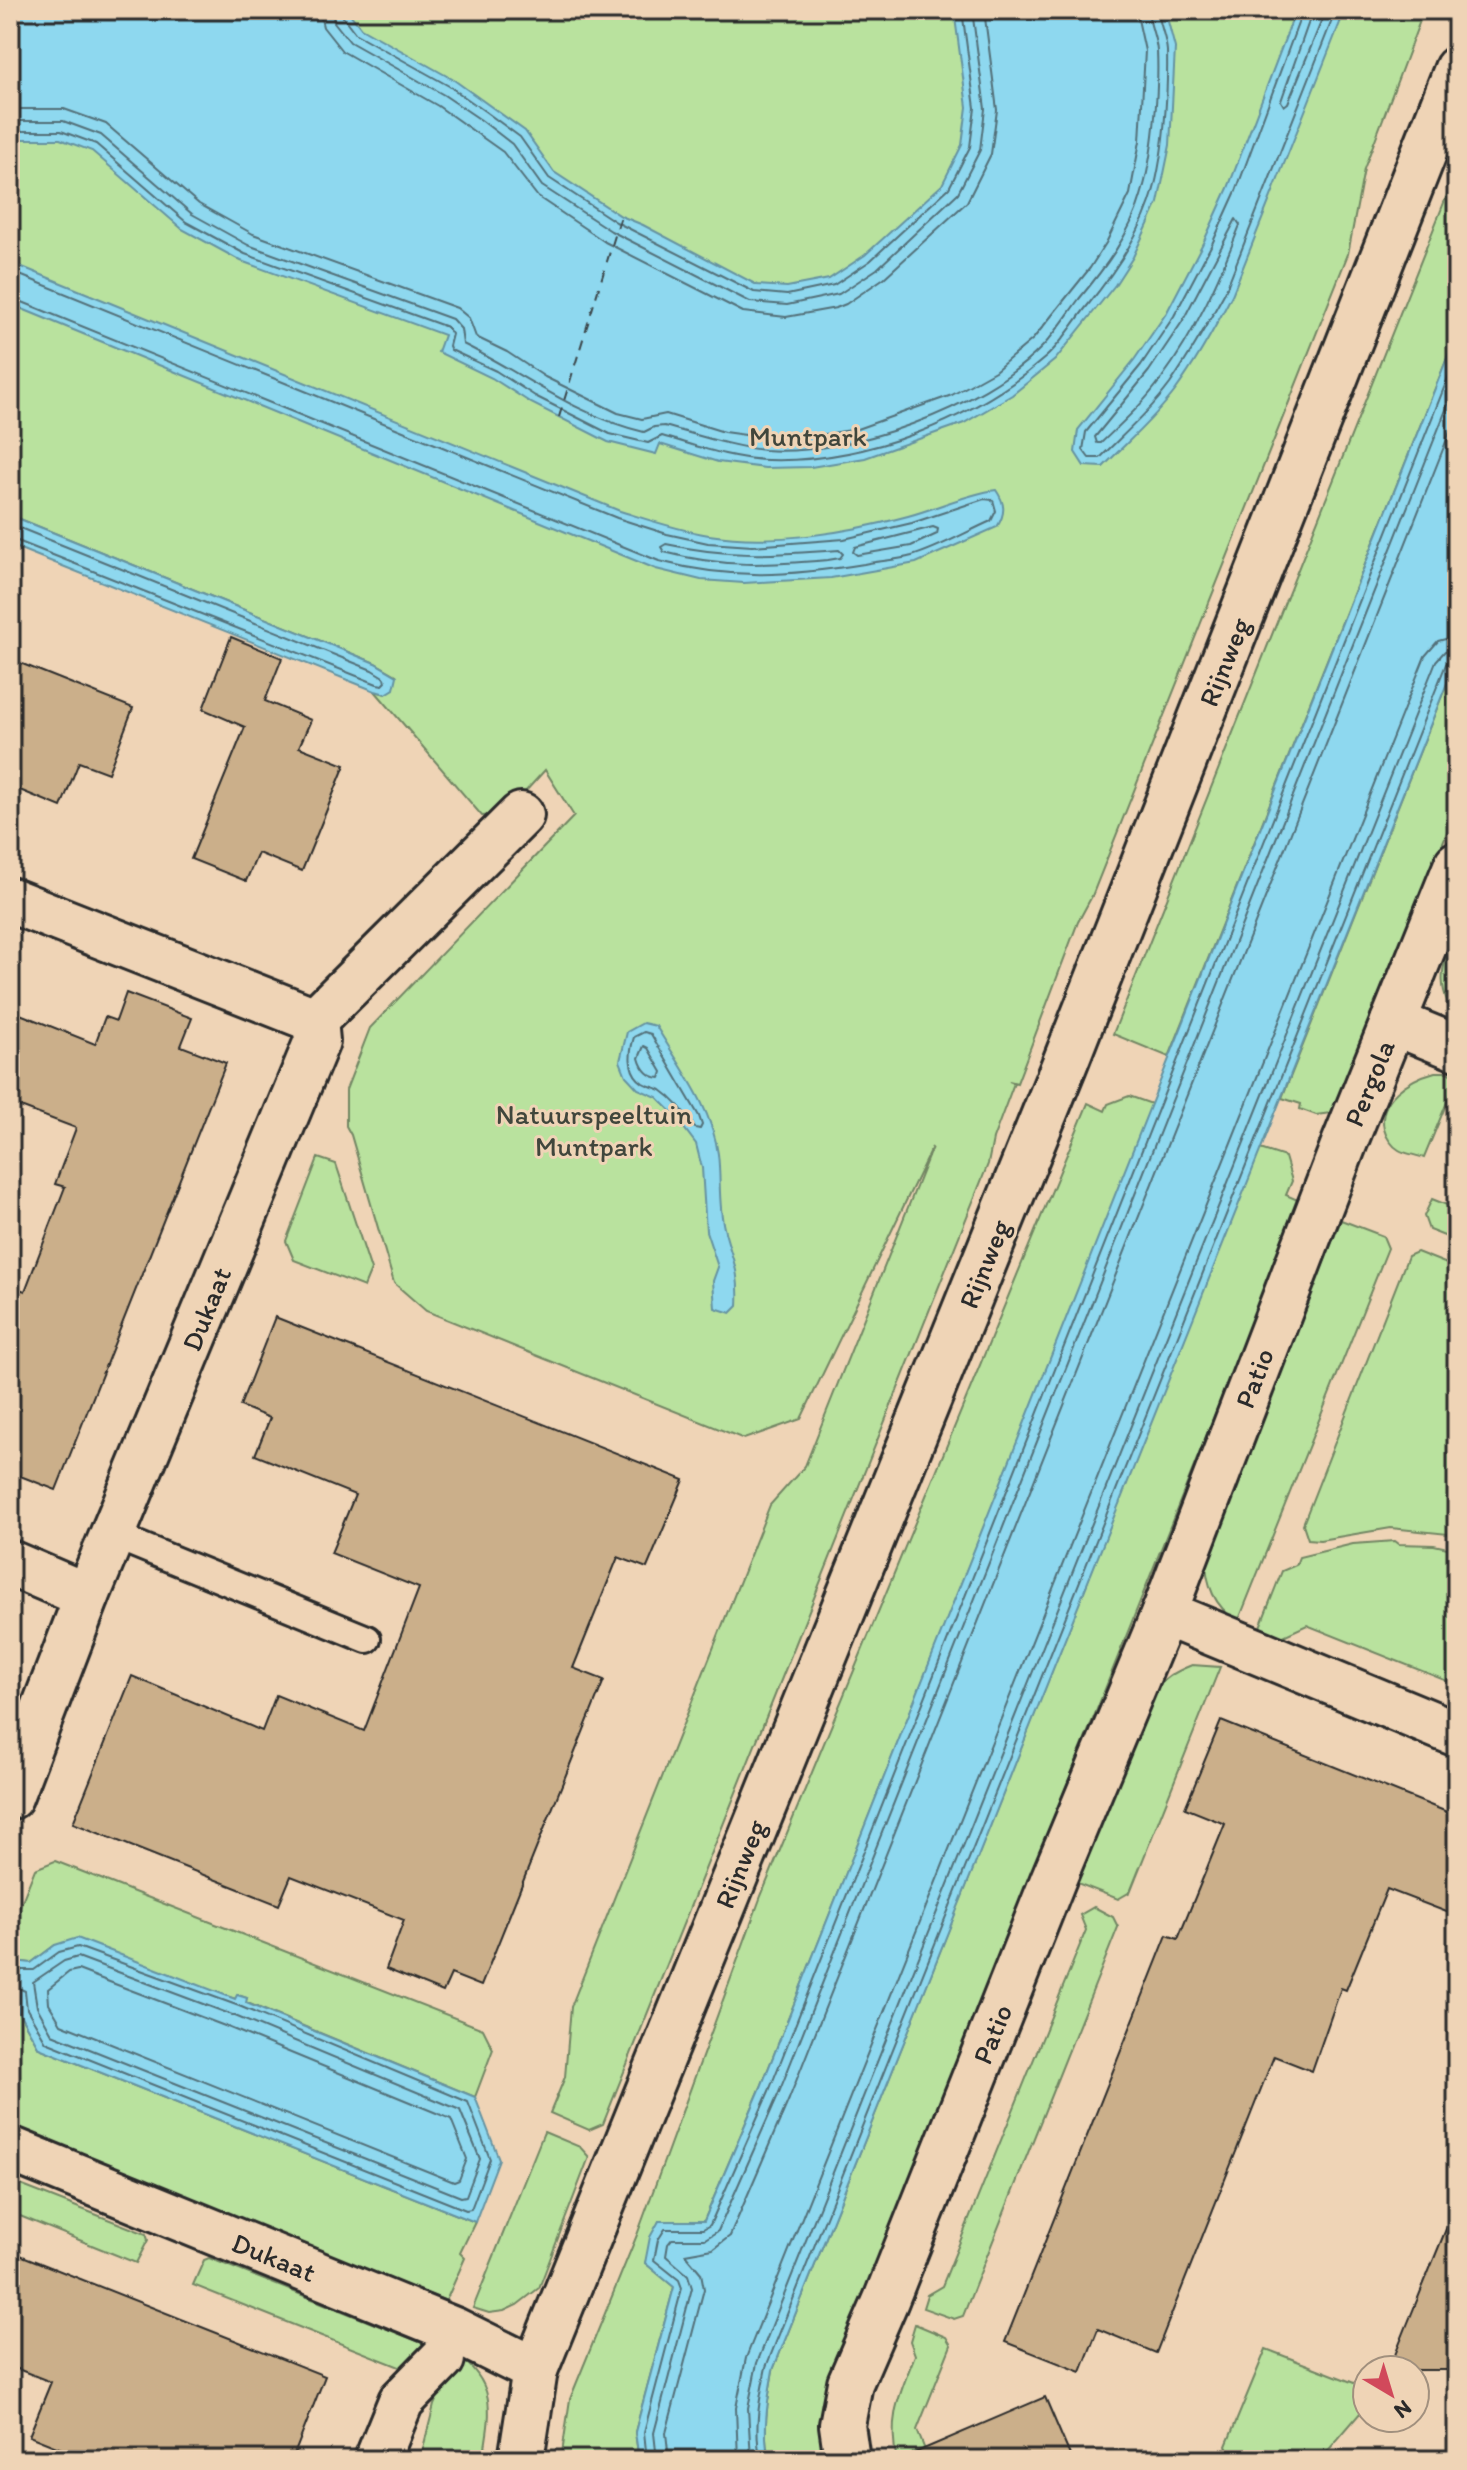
<svg xmlns="http://www.w3.org/2000/svg" width="1467" height="2470" font-family="Itim,sans-serif">
  <style>
    .green { fill: #b9e29e; stroke: #728664; stroke-width: 2 }
    .water { fill: #8ed8ef; stroke: #6693a1; stroke-width: 2 }
    .lines { fill: none; stroke-linecap: round; stroke-linejoin: round }
    .shore { stroke: #537079; stroke-width: 2 }
    .ferry { stroke: #3a4548; stroke-width: 2; stroke-dasharray: 10 8; stroke-linecap: butt }
    .building { fill: #cbaf8a; stroke: #2b2b2b; stroke-width: 2 }
    .service-casing { stroke: #2b2b2b; stroke-width: 32 }
    .minor-casing { stroke: #2b2b2b; stroke-width: 50 }
    .tertiary-casing { stroke: #2b2b2b; stroke-width: 50 }
    .service { stroke: #efd4b6; stroke-width: 26 }
    .minor { stroke: #efd4b6; stroke-width: 44 }
    .tertiary { stroke: #efd4b6; stroke-width: 44 }
    .labels { text-anchor: middle; stroke-width: 6; stroke-linejoin: round; paint-order: stroke }
    .park-label { font-size: 28px; fill: #40463c; stroke: #efd4b6 }
    .street-label { font-size: 28px; fill: #2b2b2b; stroke: #efd4b6 }
  </style>
  <rect width="100%" height="100%" fill="#efd4b6"/>
  <filter id="ink" filterUnits="userSpaceOnUse"><feTurbulence type="fractalNoise" baseFrequency=".0125" numOctaves="2"/><feDisplacementMap in="SourceGraphic" scale="16" xChannelSelector="R" yChannelSelector="G"/><feConvolveMatrix kernelMatrix="1 2 1 2 8 2 1 2 1" color-interpolation-filters="sRGB"/></filter>
  <g filter="url(#ink)">
    <g class="green">
      <path d="M10,10h1414l-60,159 -16,85 -256,642 -14,26 -61,161 -8,-2 5,2 -21,56 -5,25 -385,960 -14,6 -39,-17 15,-36 6,-70 199,-502 35,-39 127,-319 -131,272 -57,20 -318,-128 -32,-28 -43,-148 -5,-9v-36l24,-62 204,-212 -29,-46 -40,44 -23,2 -107,-125 11,3 10,-19 -21,-12 -365,-148z"/>
      <path d="M1457,170v163l-288,724 -56,-23z"/>
      <path d="M1457,658v149l-116,292 -10,14 -15,2 -16,-6 1,-5 -19,-6z"/>
      <path d="M1457,928v90c-24,-33 -14,-55 0,-90z"/>
      <path d="M1435,1072h12l10,6 -33,80c-7,-3 -18,-4 -25,-8 -7,-4 -13,-13 -15,-21 -7,-30 25,-50 51,-57z"/>
      <path d="M1129,1096l23,8 -391,983 -57,134h-45l-14,42 29,24 -39,145 4,28h-78l9,-61 67,-164 124,-339 327,-793 17,8 3,-7z"/>
      <path d="M1260,1149l25,8 7,24 -6,14 14,6 -457,1144c-17,46 -26,66 -18,115h-56c-7,-30 -1,-61 4,-90z"/>
      <path d="M318,1158l18,6 35,106 -7,17 -70,-27 -8,-19z"/>
      <path d="M1432,1199l25,10v32l-28,-11 -5,-14z"/>
      <path d="M1341,1220l42,16 5,12 -150,374c-25,-17 -31,-36 -33,-65z"/>
      <path d="M1417,1252l40,16v267l-66,-7 -71,12 -12,-1 -5,-15 105,-268z"/>
      <path d="M1395,1541l4,3 35,1 23,5v135l-150,-60 -30,14 -19,-7 24,-61 14,-6 3,-8 54,-13z"/>
      <path d="M1192,1665l28,2 -90,225 -12,7 -41,-16 74,-188c12,-16 23,-23 41,-30z"/>
      <path d="M55,1861l428,168 10,20 -18,48 -230,-95 2,-4 -9,-3 -2,4 -181,-54 -24,18 -15,-2 -6,18v-48l25,-62z"/>
      <path d="M1094,1907l19,10 5,10 -155,389 -9,3 -31,-11 4,-13 15,-9 144,-356 -6,-15z"/>
      <path d="M10,1991l8,4v16l21,37 436,174 -15,31 5,5 -19,43 -436,-174z"/>
      <path d="M544,2132l36,15 9,10 -50,131 -22,17 -13,6 -15,2 -16,-5z"/>
      <path d="M10,2181l136,53 2,6 -12,23 -126,-51z"/>
      <path d="M209,2258l221,88 -5,16 -23,6 -209,-83 11,-25z"/>
      <path d="M915,2324l31,13 5,8 -34,85 12,30h-32c-10,-42 3,-66 18,-105l-5,-14z"/>
      <path d="M1266,2349l101,39v17l-47,55h-88l-6,-14z"/>
      <path d="M456,2354c43,31 34,60 27,106h-63l14,-55z"/>
    </g>
    <g class="water">
      <path d="M10,10h337l14,18 93,52 71,51 29,41 67,44 22,9 114,60 30,2 42,-8 36,-24 77,-70 20,-40 5,-38 -13,-97h211l10,38 -5,97 -12,58 -25,54 -18,28 -60,75 -43,35 -48,28 -99,35 -54,9 -46,1 -47,-6 -58,-18 -4,10 -48,-12 -77,-39 -39,-25 -54,-26 6,-17 -203,-74 -59,-32 -90,-78 -32,-12h-50z"/>
      <path d="M1296,10h49l-113,285c-17,33 -35,66 -57,96 -21,28 -48,51 -72,76l-19,-1 -9,-14 3,-22 56,-70 33,-48 37,-71 24,-53z"/>
      <path d="M10,262l610,249c29,9 58,19 89,24 63,10 138,-2 199,-19 30,-8 58,-22 88,-26 9,13 10,23 1,37l-81,36 -85,15 -87,5 -43,-3 -45,-11 -646,-265z"/>
      <path d="M1457,333v325l-684,1712c-5,29 -11,60 -4,90h-130l-4,-28 39,-145 -29,-24 5,-26 9,-16h45l57,-134z"/>
      <path d="M10,515l365,148 22,13 -3,13 -8,5 -11,-3 -365,-146z"/>
      <path d="M643,1023l13,3c23,39 56,81 62,128 3,24 0,49 6,74 8,32 16,41 14,78l-7,7 -16,-5 -2,-27 5,-14 -12,-36 -4,-63 -6,-24 -25,-33 -14,-14 -19,-8 -12,-13 -6,-15 7,-29z"/>
      <path d="M77,1938l158,61 2,-4 10,3 -1,5 229,94 24,62 -24,63 -436,-174 -21,-37v-16l-8,-4 5,-30 16,2 24,-18z"/>
    </g>
    <g class="lines">
      <g class="shore">
        <path d="M319,10l4,17 19,24 96,55 65,46 35,45 67,45 138,70 43,5 50,-9 10,-4 38,-26 83,-76 24,-48 6,-44 -13,-100"/>
        <path d="M332,10l2,12 16,20 94,53 37,25 31,24 30,42 69,45 139,71 37,3 52,-11 38,-25 81,-76 22,-43 5,-41 -13,-99"/>
        <path d="M342,10l1,7 13,17 93,52 37,26 34,25 29,41 67,44 138,70 33,3 47,-10 36,-24 79,-73 21,-41 5,-39 -13,-98"/>
        <path d="M1303,10l-67,181 -24,53 -38,72 -33,49 -55,67 -3,18 6,8h11c24,-24 50,-47 70,-74 20,-29 38,-61 55,-92l111,-282"/>
        <path d="M1313,10l-32,91 3,5 4,-3 38,-93"/>
        <path d="M10,109h54l42,15 93,80 54,30 204,74 12,10 7,19 31,15 38,25 73,36 24,6 24,-5 58,18 43,6 41,-1 49,-8 95,-34 43,-24 38,-32 57,-71 16,-25 24,-49 10,-53 5,-90 -9,-41"/>
        <path d="M10,121h53l38,14 91,79 56,31 204,74 9,10 2,15c61,30 115,73 181,88l10,-5 10,-1c34,9 65,20 100,24 84,7 219,-42 278,-103 14,-14 25,-32 37,-48 25,-30 51,-64 62,-103 12,-38 18,-105 16,-145 -1,-14 -8,-27 -9,-41"/>
        <path d="M10,131h51l35,13 90,78 59,32 202,73 5,7 -3,12 2,4 45,21 39,25 75,38 38,9 14,-7c35,10 69,23 106,24 96,3 207,-40 278,-103 16,-14 28,-35 42,-52 25,-31 49,-65 62,-103 14,-40 18,-109 17,-151 -1,-14 -8,-27 -9,-41"/>
        <path d="M1236,219l4,6c-21,54 -44,107 -79,154 -17,24 -39,44 -60,64h-4l-2,-6 54,-66 33,-49z"/>
        <path d="M10,271l607,247 50,16 41,9 44,3 92,-7 68,-16 72,-24 9,1 3,11 -5,10c-25,11 -52,27 -79,35 -15,4 -32,5 -48,8 -73,12 -133,16 -205,-3l-649,-264"/>
        <path d="M10,524l362,146 13,8 1,4 -3,3 -6,-1 -367,-146"/>
        <path d="M933,527l5,2 -1,5 -26,12 -54,9 -4,-3 2,-5z"/>
        <path d="M666,544c64,14 108,11 173,6l4,4 -3,4 -12,2c-62,5 -103,8 -164,-8l-3,-5z"/>
        <path d="M644,1032l7,2 48,82 3,9 -2,4 -5,-1c-8,-13 -21,-29 -34,-38 -6,-3 -13,-4 -18,-7 -16,-11 -14,-30 -9,-46z"/>
        <path d="M644,1046l4,2 14,24 -2,6c-12,-1 -18,-9 -21,-20z"/>
        <path d="M78,1957l157,59 225,94 20,49 -14,37 -5,1 -409,-163 -15,-27 -4,-25 31,-21z"/>
        <path d="M78,1970l152,58 221,91 16,40 -8,21 -5,2 -393,-158 -12,-20 -1,-15 21,-17z"/>
        <path d="M10,1975l12,-5h12l25,-18 19,-5 161,59 229,96 22,57 -19,50 -5,1 -420,-168 -19,-33 -2,-18 -15,-7"/>
        <path d="M647,2460l-3,-28 38,-144 -3,-8 -25,-20 4,-20 7,-11h38l7,-4 59,-134 688,-1736"/>
        <path d="M657,2460l-3,-27 38,-145 -4,-13 -22,-19 2,-12 4,-5h33l13,-8 60,-136 679,-1713"/>
        <path d="M669,2460l-3,-27 38,-144 -3,-16 -16,-19 28,-5 17,-13 59,-137 668,-1685"/>
        <path d="M738,2460l-2,-52 10,-50 679,-1702 13,-15 19,-5"/>
        <path d="M751,2460l-3,-52 9,-45 679,-1702 9,-10 12,-3"/>
        <path d="M761,2460c-8,-30 -1,-64 5,-93l680,-1703 5,-5 6,-1"/>
      </g>
      <path class="ferry" d="M559,417l62,-201"/>
    </g>
    <g class="building">
      <path d="M231,637l51,21 -17,43 46,19 -12,27 46,18 -43,106 -44,-18 -12,28 -55,-22 54,-132 -42,-18z"/>
      <path d="M10,659l123,49 -25,65 -29,-11 -18,45 -51,-21z"/>
      <path d="M126,993l66,25 -11,28 45,17 -170,427 -46,-18v-186l15,5 40,-104 -10,-3 21,-56 -66,-25v-93l85,34 10,-27 11,4z"/>
      <path d="M275,1317l409,163 -37,88 -29,-11 -45,111 31,12 -123,306 -30,-12 -8,18 -57,-23 18,-49 -113,-44 -12,29 -206,-82 59,-147 130,55 14,-36 88,36 55,-143 -88,-35 24,-58 -100,-40 15,-37 -30,-12z"/>
      <path d="M1221,1721l236,95v100l-70,-27 -41,101 -5,-2 -29,83 -38,-15 -118,297 -58,-24 -17,43 -76,-30 162,-407 11,4 47,-115 -40,-16z"/>
      <path d="M1455,2207l2,163h-68l18,-45z"/>
      <path d="M10,2251l315,125 -33,84h-203l-60,-24 22,-54 -41,-16z"/>
      <path d="M1045,2397l27,63h-174z"/>
    </g>
    <g class="lines">
      <g class="service-casing">
        <path id="service" d="M113,1535l254,104"/>
      </g>
      <g class="minor-casing">
        <g id="minor">
          <path d="M10,900l305,120"/>
          <path d="M315,1020l206,-205"/>
          <path d="M1393,1022l64,26"/>
          <path d="M10,1563l77,33"/>
          <path d="M1164,1613l293,121"/>
          <path d="M10,1797l77,-201 230,-555 -2,-21"/>
          <path d="M10,2149l444,181 81,40"/>
          <path d="M377,2460l24,-59 41,-42"/>
          <path d="M847,2460l-5,-35 8,-42 36,-83 167,-420 111,-267 180,-469 113,-280"/>
        </g>
      </g>
      <g class="tertiary-casing">
        <path id="tertiary" d="M521,2460l14,-90 530,-1307 392,-994"/>
      </g>
      <use href="#service" class="service"/>
      <use href="#minor" class="minor"/>
      <use href="#tertiary" class="tertiary"/>
    </g>
  </g>
  <g class="labels">
    <g class="park-label">
      <text x="808" y="446">Muntpark</text>
      <text x="594" y="1124">Natuurspeeltuin<tspan x="594" dy="32">Muntpark</tspan></text>
    </g>
    <g class="street-label">
      <text transform="translate(1224 662) rotate(-68)" y="10">Rijnweg</text>
      <text transform="translate(1369 1083) rotate(-68)" y="10">Pergola</text>
      <text transform="translate(984 1264) rotate(-68)" y="10">Rijnweg</text>
      <text transform="translate(206 1309) rotate(-68)" y="10">Dukaat</text>
      <text transform="translate(1254 1378) rotate(-69)" y="10">Patio</text>
      <text transform="translate(740 1864) rotate(-68)" y="10">Rijnweg</text>
      <text transform="translate(992 2034) rotate(-68)" y="10">Patio</text>
      <text transform="translate(274 2257) rotate(22)" y="10">Dukaat</text>
    </g>
  </g>
  <rect width="1467" height="2470" fill="none" stroke="#efd4b6" stroke-width="40"/>
  <rect x="20" y="20" width="1427" height="2430" fill="none" stroke="#2b2b2b" stroke-width="3" filter="url(#ink)"/>
  <g transform="translate(1391 2394) rotate(142)"><circle r="38" fill="#efd4b6" stroke="#a1907e" stroke-width="2"/>
  <path d="M0-6L14 30L0 20L-14 30Z" fill="#d1495b"/>
  <text y="-12" font-size="22" font-weight="bold" text-anchor="middle" fill="#2b2b2b">N</text>
  </g>
</svg>
